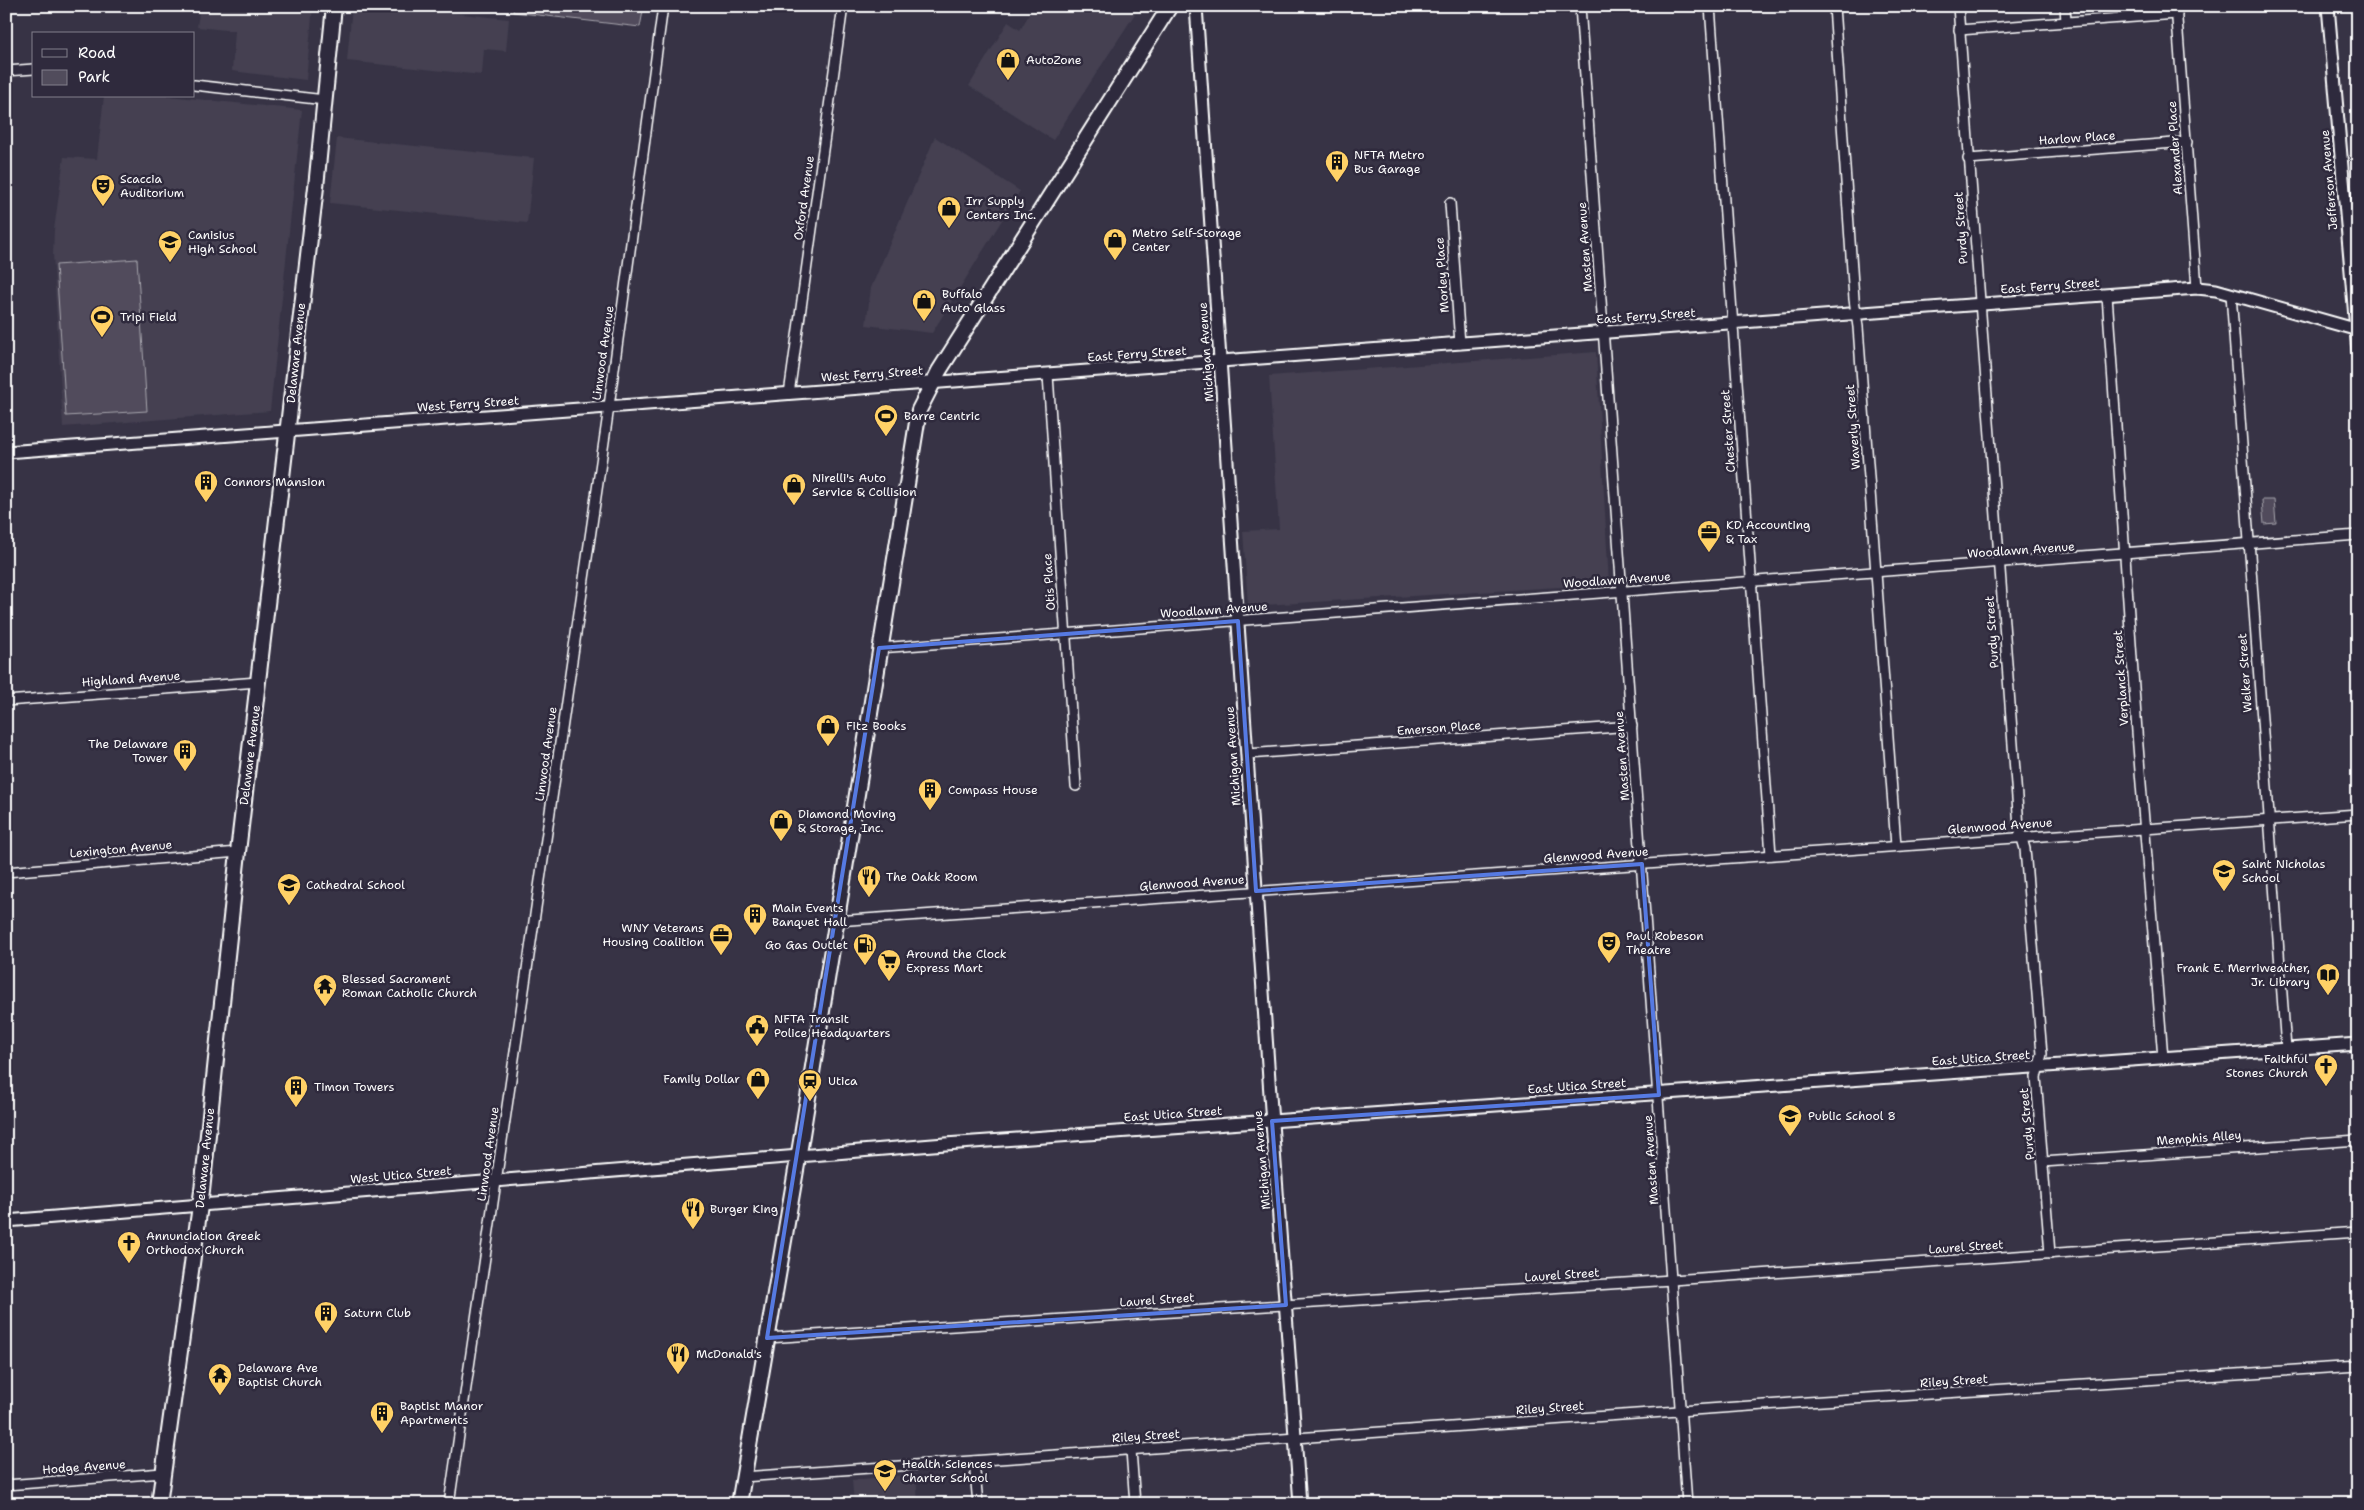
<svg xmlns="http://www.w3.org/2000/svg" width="2364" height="1510" font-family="'Shantell Sans',sans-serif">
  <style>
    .built { fill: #444051 }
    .green { fill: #514c5c; stroke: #a8a6ae }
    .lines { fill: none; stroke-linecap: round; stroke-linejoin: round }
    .minor-casing { stroke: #fff; stroke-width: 12 }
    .tertiary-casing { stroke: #fff; stroke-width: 15 }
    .primary-casing { stroke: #fff; stroke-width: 18 }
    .minor { stroke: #2f2a3d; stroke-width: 9 }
    .tertiary { stroke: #2f2a3d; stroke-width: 11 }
    .primary { stroke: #2f2a3d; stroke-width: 14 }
    .marked { fill: none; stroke: #567ae2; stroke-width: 4; stroke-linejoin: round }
    .labels { text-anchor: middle; stroke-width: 5; stroke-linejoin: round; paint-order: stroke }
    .poi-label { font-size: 12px; fill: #fff; stroke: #2f2a3d; text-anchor: start }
    .street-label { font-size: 12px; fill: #fff; stroke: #2f2a3d }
  </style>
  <rect width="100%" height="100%" fill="#373345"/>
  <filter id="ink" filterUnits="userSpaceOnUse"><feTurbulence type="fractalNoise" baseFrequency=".02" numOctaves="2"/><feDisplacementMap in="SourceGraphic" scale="10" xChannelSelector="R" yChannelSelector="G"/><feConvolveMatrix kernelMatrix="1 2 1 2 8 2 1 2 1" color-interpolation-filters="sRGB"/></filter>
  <g filter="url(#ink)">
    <g class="built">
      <path d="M200,6h113l-7,74 -74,-9 3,-40 -38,-4z"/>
      <path d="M352,6h34l123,13 -3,32 -22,-2 -2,26 -135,-14z"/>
      <path d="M1034,6h106l-87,134 -84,-54 39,-64 12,8z"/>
      <path d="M104,96h64l134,14 -32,301 -207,16 -10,-173 1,-24 10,-73 33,2z"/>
      <path d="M935,137l85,54 -88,142 -66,-8 5,-37z"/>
      <path d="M337,138l197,20 -7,65 -197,-20z"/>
      <path d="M1596,352l13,232 -361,22 -5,-75 36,-2 -10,-153z"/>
      <path d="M916,1474l2,30h-64l-2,-24z"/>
    </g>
    <g class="green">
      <path d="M514,6h130l-4,21 -127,-15z"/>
      <path d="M137,259l10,152 -81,5 -10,-151z"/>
      <path d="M2262,500h12l2,23 -12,1z"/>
    </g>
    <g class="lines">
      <g class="minor-casing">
        <g id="minor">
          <path d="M1580,6l107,1498"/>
          <path d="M1710,6l61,849"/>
          <path d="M1834,6l20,293 4,28 38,519"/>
          <path d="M1958,6l59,792 2,30 6,21 17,205 -6,23 14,177"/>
          <path d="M2065,6l1,16"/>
          <path d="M2176,6l21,282"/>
          <path d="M1959,30l218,-16"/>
          <path d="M6,71l28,-2"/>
          <path d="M194,85l131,15"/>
          <path d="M1968,159l219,-17"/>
          <path d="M1450,203l10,141"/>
          <path d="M2231,294l55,755"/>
          <path d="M2107,295l31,451 25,312"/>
          <path d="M1048,375l28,411"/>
          <path d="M789,394l54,-388"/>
          <path d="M879,648l1479,-113"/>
          <path d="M6,701l252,-19"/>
          <path d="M1247,754l385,-28"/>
          <path d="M6,872l232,-20"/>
          <path d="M836,921l1522,-107"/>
          <path d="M2043,1162l315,-22"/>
          <path d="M767,1338l905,-58 686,-48"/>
          <path d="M1131,1450l4,54"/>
          <path d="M974,1461l4,43"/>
          <path d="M743,1477l1049,-74 566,-37"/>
          <path d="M6,1485l157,-12"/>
          <path d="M449,1504l158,-1083 56,-415"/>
        </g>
      </g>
      <g class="tertiary-casing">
        <g id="tertiary">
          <path d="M1196,6l75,1103 29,395"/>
          <path d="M2328,6l30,346"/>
          <path d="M6,452l2191,-164 19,2 142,40"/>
          <path d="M6,1221l939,-77 1413,-100"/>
        </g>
      </g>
      <g class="primary-casing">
        <g id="primary">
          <path d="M159,1504l43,-313 36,-339 78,-665 18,-181"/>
          <path d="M739,1504l62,-363 118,-731 20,-39 231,-365"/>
        </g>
      </g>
      <use href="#minor" class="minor"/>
      <use href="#tertiary" class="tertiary"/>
      <use href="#primary" class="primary"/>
    </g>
  </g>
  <path class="marked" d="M1238,621l18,270 386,-27 17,231 -387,26 14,184 -519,33 112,-690z"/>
  <defs>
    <g id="shop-pin" transform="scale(1.25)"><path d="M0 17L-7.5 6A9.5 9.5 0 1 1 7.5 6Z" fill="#ffd166" stroke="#2f2a3d"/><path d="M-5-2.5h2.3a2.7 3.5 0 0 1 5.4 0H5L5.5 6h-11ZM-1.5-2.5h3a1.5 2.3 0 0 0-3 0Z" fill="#111"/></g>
    <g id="building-pin" transform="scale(1.25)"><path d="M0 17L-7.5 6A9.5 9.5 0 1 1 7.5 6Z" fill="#ffd166" stroke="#2f2a3d"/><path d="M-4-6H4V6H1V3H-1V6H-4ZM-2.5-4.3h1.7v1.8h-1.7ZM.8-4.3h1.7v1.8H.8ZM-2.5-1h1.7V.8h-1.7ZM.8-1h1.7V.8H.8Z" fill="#111"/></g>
    <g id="theatre-pin" transform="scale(1.25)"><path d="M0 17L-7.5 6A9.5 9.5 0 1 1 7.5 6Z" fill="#ffd166" stroke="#2f2a3d"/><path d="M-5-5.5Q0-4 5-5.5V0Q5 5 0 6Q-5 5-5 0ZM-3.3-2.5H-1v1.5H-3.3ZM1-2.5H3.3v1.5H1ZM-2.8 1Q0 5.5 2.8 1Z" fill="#111"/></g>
    <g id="school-pin" transform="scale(1.25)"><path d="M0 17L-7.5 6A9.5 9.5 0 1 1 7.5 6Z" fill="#ffd166" stroke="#2f2a3d"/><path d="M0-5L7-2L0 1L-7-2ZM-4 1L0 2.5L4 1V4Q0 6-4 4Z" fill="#111"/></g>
    <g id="stadium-pin" transform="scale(1.25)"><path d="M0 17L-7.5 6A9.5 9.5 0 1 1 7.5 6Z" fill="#ffd166" stroke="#2f2a3d"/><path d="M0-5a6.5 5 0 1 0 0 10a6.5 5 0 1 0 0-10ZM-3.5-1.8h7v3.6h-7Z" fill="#111"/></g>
    <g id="office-pin" transform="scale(1.25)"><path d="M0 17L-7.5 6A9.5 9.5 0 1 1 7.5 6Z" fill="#ffd166" stroke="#2f2a3d"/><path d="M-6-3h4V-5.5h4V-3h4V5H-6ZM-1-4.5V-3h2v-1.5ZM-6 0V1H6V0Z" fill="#111"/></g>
    <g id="restaurant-pin" transform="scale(1.25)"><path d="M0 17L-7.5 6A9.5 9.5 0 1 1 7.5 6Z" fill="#ffd166" stroke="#2f2a3d"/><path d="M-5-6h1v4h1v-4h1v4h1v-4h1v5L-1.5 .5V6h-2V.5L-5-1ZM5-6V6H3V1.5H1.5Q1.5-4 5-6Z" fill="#111"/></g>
    <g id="fuel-pin" transform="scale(1.25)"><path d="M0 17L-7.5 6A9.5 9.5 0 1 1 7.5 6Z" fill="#ffd166" stroke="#2f2a3d"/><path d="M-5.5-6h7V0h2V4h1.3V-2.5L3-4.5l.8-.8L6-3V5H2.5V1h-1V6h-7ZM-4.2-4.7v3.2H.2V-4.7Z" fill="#111"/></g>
    <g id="supermarket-pin" transform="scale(1.25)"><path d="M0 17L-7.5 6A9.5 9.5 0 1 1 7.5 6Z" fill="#ffd166" stroke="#2f2a3d"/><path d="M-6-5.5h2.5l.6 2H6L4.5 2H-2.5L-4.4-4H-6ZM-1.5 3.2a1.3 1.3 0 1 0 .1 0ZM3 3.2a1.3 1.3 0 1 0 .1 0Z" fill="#111"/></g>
    <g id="library-pin" transform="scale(1.25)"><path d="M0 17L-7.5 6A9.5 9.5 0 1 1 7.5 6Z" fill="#ffd166" stroke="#2f2a3d"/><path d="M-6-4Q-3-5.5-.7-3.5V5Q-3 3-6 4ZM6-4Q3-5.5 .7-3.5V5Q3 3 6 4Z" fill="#111"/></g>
    <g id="temple-pin" transform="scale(1.25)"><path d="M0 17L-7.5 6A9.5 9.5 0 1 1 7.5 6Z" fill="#ffd166" stroke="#2f2a3d"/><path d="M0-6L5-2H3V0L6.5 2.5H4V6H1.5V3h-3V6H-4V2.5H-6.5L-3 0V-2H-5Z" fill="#111"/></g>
    <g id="civic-pin" transform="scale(1.25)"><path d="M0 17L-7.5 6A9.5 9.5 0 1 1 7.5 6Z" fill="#ffd166" stroke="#2f2a3d"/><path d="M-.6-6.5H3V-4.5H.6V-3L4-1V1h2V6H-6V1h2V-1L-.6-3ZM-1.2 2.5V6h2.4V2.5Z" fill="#111"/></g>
    <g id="church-pin" transform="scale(1.25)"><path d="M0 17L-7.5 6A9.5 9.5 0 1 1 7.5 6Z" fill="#ffd166" stroke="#2f2a3d"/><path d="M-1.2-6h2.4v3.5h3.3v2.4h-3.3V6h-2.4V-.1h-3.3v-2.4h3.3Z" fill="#111"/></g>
    <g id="station-pin" transform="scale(1.25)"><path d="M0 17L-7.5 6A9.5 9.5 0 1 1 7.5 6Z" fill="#ffd166" stroke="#2f2a3d"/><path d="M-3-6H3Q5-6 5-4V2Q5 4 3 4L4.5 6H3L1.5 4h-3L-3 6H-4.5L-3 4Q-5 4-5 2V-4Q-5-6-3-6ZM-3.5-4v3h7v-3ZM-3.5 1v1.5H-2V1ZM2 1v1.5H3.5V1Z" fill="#111"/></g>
  </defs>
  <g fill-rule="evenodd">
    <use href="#shop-pin" x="1008" y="60"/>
    <use href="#building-pin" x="1337" y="162"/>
    <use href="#theatre-pin" x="103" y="186"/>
    <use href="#shop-pin" x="949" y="208"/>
    <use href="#shop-pin" x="1115" y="240"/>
    <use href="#school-pin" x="170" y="242"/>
    <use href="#shop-pin" x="924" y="301"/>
    <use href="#stadium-pin" x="102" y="317"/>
    <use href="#stadium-pin" x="886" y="416"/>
    <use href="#building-pin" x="206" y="482"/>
    <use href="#shop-pin" x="794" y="485"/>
    <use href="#office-pin" x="1709" y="532"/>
    <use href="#shop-pin" x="828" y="726"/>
    <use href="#building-pin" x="185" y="751"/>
    <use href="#building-pin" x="930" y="790"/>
    <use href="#shop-pin" x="781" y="821"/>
    <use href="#school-pin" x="2224" y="871"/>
    <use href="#restaurant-pin" x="869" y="877"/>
    <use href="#school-pin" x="289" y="885"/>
    <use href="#building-pin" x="755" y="915"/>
    <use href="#office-pin" x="721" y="935"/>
    <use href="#theatre-pin" x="1609" y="943"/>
    <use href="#fuel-pin" x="865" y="945"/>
    <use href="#supermarket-pin" x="889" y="961"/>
    <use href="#library-pin" x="2328" y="975"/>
    <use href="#temple-pin" x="325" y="986"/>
    <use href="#civic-pin" x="757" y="1026"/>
    <use href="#church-pin" x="2326" y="1066"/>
    <use href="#shop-pin" x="758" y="1079"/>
    <use href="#station-pin" x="810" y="1081"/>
    <use href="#building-pin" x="296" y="1087"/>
    <use href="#school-pin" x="1790" y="1116"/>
    <use href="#restaurant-pin" x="693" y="1209"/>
    <use href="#church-pin" x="129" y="1243"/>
    <use href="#building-pin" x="326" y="1313"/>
    <use href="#restaurant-pin" x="678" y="1354"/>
    <use href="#temple-pin" x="220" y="1375"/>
    <use href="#building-pin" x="382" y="1413"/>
    <use href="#school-pin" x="885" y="1471"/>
  </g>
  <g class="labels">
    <g class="poi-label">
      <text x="1026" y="64">AutoZone</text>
      <text x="1354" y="159">NFTA Metro<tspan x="1354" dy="14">Bus Garage</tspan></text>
      <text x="120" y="183">Scaccia<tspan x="120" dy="14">Auditorium</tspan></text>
      <text x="966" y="205">Irr Supply<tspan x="966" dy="14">Centers Inc.</tspan></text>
      <text x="1132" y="237">Metro Self-Storage<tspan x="1132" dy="14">Center</tspan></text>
      <text x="188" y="239">Canisius<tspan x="188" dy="14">High School</tspan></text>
      <text x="942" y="298">Buffalo<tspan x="942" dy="14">Auto Glass</tspan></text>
      <text x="120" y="321">Tripi Field</text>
      <text x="904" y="420">Barre Centric</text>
      <text x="812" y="482">Nirelli's Auto<tspan x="812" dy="14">Service &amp; Collision</tspan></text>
      <text x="224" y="486">Connors Mansion</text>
      <text x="1726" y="529">KD Accounting<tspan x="1726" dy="14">&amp; Tax</tspan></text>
      <text x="846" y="730">Fitz Books</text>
      <text x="168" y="748" text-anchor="end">The Delaware<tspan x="168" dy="14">Tower</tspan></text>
      <text x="948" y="794">Compass House</text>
      <text x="798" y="818">Diamond Moving<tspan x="798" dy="14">&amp; Storage, Inc.</tspan></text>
      <text x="2242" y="868">Saint Nicholas<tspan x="2242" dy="14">School</tspan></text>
      <text x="886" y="881">The Oakk Room</text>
      <text x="306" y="889">Cathedral School</text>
      <text x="772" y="912">Main Events<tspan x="772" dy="14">Banquet Hall</tspan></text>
      <text x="704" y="932" text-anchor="end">WNY Veterans<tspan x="704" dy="14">Housing Coalition</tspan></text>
      <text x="1626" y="940">Paul Robeson<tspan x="1626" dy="14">Theatre</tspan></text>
      <text x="848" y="949" text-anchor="end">Go Gas Outlet</text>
      <text x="906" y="958">Around the Clock<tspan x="906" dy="14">Express Mart</tspan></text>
      <text x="2310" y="972" text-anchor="end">Frank E. Merriweather,<tspan x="2310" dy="14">Jr. Library</tspan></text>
      <text x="342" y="983">Blessed Sacrament<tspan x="342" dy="14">Roman Catholic Church</tspan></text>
      <text x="774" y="1023">NFTA Transit<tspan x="774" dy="14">Police Headquarters</tspan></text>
      <text x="2308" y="1063" text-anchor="end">Faithful<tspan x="2308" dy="14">Stones Church</tspan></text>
      <text x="740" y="1083" text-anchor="end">Family Dollar</text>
      <text x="828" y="1085">Utica</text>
      <text x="314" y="1091">Timon Towers</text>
      <text x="1808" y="1120">Public School 8</text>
      <text x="710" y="1213">Burger King</text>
      <text x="146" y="1240">Annunciation Greek<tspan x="146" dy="14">Orthodox Church</tspan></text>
      <text x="344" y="1317">Saturn Club</text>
      <text x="696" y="1358">McDonald's</text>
      <text x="238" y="1372">Delaware Ave<tspan x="238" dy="14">Baptist Church</tspan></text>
      <text x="400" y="1410">Baptist Manor<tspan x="400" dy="14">Apartments</tspan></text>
      <text x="902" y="1468">Health Sciences<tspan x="902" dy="14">Charter School</tspan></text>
    </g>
    <g class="street-label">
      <text transform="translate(2077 138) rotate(-4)" y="4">Harlow Place</text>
      <text transform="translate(2175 148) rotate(-94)" y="4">Alexander Place</text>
      <text transform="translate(2329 180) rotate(-95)" y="4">Jefferson Avenue</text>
      <text transform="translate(804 198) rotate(-82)" y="4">Oxford Avenue</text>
      <text transform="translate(1961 228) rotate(-94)" y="4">Purdy Street</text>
      <text transform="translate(1585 247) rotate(-94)" y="4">Masten Avenue</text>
      <text transform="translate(1442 275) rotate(-94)" y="4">Morley Place</text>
      <text transform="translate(2050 286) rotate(-4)" y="4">East Ferry Street</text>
      <text transform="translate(1646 316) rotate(-4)" y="4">East Ferry Street</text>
      <text transform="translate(1206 352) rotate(-94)" y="4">Michigan Avenue</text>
      <text transform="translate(296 353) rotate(-84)" y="4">Delaware Avenue</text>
      <text transform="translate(603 353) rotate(-82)" y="4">Linwood Avenue</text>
      <text transform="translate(1137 354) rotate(-4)" y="4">East Ferry Street</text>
      <text transform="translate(872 374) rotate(-4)" y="4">West Ferry Street</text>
      <text transform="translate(468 404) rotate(-4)" y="4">West Ferry Street</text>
      <text transform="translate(1853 427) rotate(-94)" y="4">Waverly Street</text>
      <text transform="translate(1728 431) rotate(-94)" y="4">Chester Street</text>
      <text transform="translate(2021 550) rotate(-4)" y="4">Woodlawn Avenue</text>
      <text transform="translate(1617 580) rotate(-4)" y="4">Woodlawn Avenue</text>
      <text transform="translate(1049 582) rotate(-94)" y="4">Otis Place</text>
      <text transform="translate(1214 610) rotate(-4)" y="4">Woodlawn Avenue</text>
      <text transform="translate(1992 632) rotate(-94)" y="4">Purdy Street</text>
      <text transform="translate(2245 673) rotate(-94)" y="4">Welker Street</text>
      <text transform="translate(2121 678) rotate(-94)" y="4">Verplanck Street</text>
      <text transform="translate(131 679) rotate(-4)" y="4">Highland Avenue</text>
      <text transform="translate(1439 728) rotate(-4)" y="4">Emerson Place</text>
      <text transform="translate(546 754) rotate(-82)" y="4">Linwood Avenue</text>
      <text transform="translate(250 755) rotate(-83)" y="4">Delaware Avenue</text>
      <text transform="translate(1233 756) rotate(-94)" y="4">Michigan Avenue</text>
      <text transform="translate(1622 756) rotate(-94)" y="4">Masten Avenue</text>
      <text transform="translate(2000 826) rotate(-4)" y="4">Glenwood Avenue</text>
      <text transform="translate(121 849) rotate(-5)" y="4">Lexington Avenue</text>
      <text transform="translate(1596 855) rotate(-4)" y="4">Glenwood Avenue</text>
      <text transform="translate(1192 883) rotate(-4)" y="4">Glenwood Avenue</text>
      <text transform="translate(1981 1058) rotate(-4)" y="4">East Utica Street</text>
      <text transform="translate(1577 1086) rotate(-4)" y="4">East Utica Street</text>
      <text transform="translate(1173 1114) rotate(-4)" y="4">East Utica Street</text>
      <text transform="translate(2027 1124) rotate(-95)" y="4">Purdy Street</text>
      <text transform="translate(2199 1138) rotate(-4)" y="4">Memphis Alley</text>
      <text transform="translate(488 1154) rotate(-82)" y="4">Linwood Avenue</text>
      <text transform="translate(205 1158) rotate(-84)" y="4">Delaware Avenue</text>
      <text transform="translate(1262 1160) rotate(-95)" y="4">Michigan Avenue</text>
      <text transform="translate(1651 1160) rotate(-94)" y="4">Masten Avenue</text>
      <text transform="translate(401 1175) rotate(-5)" y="4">West Utica Street</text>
      <text transform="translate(1966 1247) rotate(-4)" y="4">Laurel Street</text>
      <text transform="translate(1562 1275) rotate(-4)" y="4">Laurel Street</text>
      <text transform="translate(1157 1300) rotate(-4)" y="4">Laurel Street</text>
      <text transform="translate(1954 1381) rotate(-4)" y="4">Riley Street</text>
      <text transform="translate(1550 1408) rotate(-4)" y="4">Riley Street</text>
      <text transform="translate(1146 1436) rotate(-4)" y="4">Riley Street</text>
      <text transform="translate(84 1467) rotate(-4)" y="4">Hodge Avenue</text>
    </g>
  </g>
  <rect width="2364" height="1510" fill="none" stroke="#2f2a3d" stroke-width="25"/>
  <rect x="12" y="12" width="2339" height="1485" fill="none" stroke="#fff" stroke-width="2" filter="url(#ink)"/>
  <rect x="32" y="32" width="162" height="65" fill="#2f2a3d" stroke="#827f8b"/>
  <rect x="42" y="49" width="25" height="8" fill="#2f2a3d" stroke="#827f8b"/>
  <text x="78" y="58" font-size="15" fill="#ffffff">Road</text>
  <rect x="42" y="70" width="25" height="15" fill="#514c5c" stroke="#827f8b"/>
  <text x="78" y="82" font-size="15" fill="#ffffff">Park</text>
</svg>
